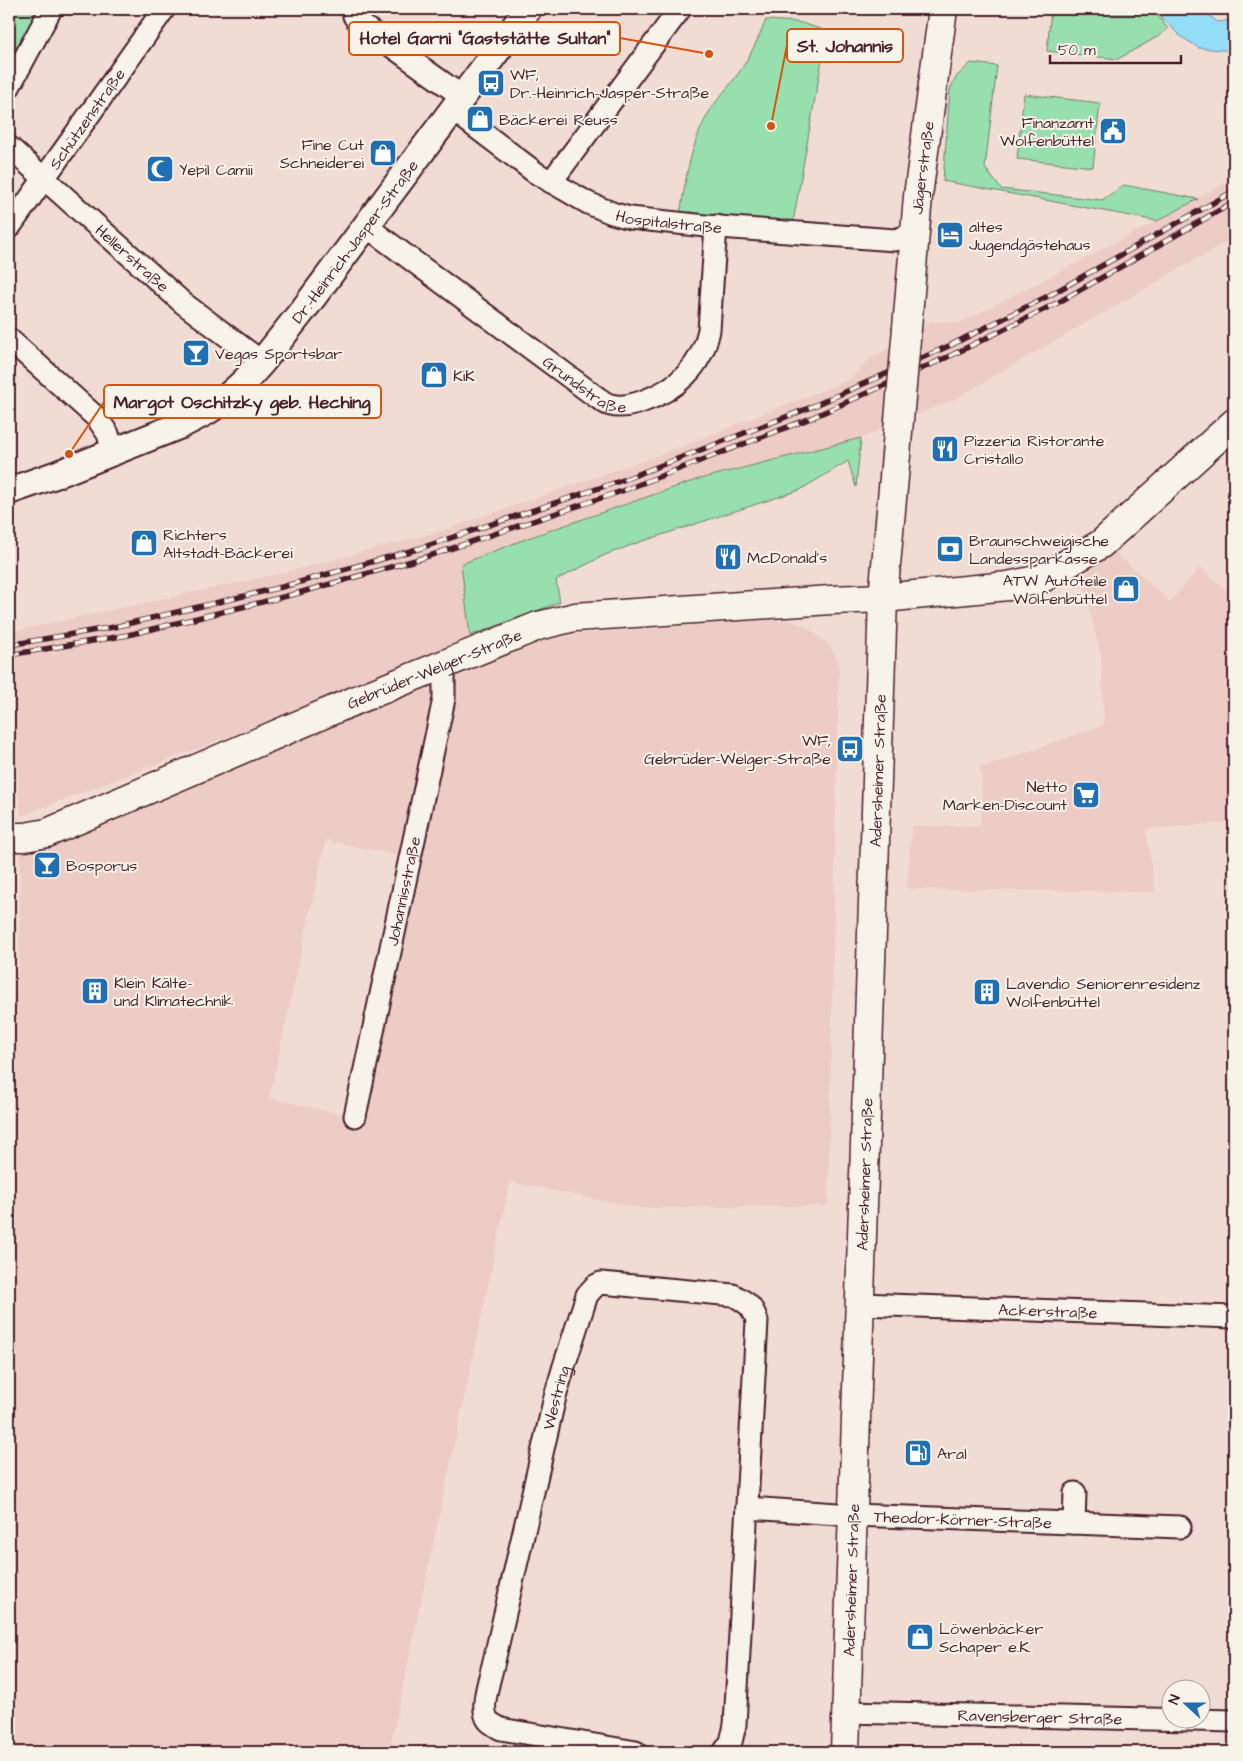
<svg xmlns="http://www.w3.org/2000/svg" width="1243" height="1761" font-family="'Architects Daughter',sans-serif">
  <style>
    .built { fill: #ecccc4; fill-rule: evenodd }
    .green { fill: #97dfae; stroke: #707f6c }
    .water { fill: #94ddf6; stroke: #7691a5 }
    .lines { fill: none; stroke-linecap: round; stroke-linejoin: round }
    .minor-casing { stroke: #4a1f2b; stroke-width: 25 }
    .tertiary-casing { stroke: #4a1f2b; stroke-width: 30 }
    .secondary-casing { stroke: #4a1f2b; stroke-width: 31 }
    .minor { stroke: #f7f3e8; stroke-width: 21 }
    .tertiary { stroke: #f7f3e8; stroke-width: 26 }
    .secondary { stroke: #f7f3e8; stroke-width: 28 }
    .rail-casing { stroke: #4a1f2b; stroke-width: 5.5 }
    .rail { stroke: #f7f3e8; stroke-width: 4; stroke-dasharray: 11; stroke-linecap: butt }
    .secondary-bridge-casing { stroke: #4a1f2b; stroke-width: 31; stroke-linecap: butt }
    .secondary-bridge { stroke: #f7f3e8; stroke-width: 28 }
    .labels { text-anchor: middle; stroke-width: 4; stroke-linejoin: round; paint-order: stroke }
    .poi-label { font-size: 16px; fill: #4a1f2b; stroke: #f7f3e8; text-anchor: start }
    .street-label { font-size: 16px; fill: #4a1f2b; stroke: #f7f3e8 }
    .leader { fill: none; stroke: #d8530f; stroke-width: 2 }
    .callout-dot { fill: #d8530f; stroke: #f7f3e8; stroke-width: 2 }
    .callout { fill: #f7f3e8; stroke: #d8530f; stroke-width: 2 }
    .callout-label { font-size: 18px; text-anchor: middle; font-weight: bold; fill: #4a1f2b }
  </style>
  <rect width="100%" height="100%" fill="#f1dcd3"/>
  <filter id="ink" filterUnits="userSpaceOnUse"><feTurbulence type="fractalNoise" baseFrequency=".02" numOctaves="2"/><feDisplacementMap in="SourceGraphic" scale="10" xChannelSelector="R" yChannelSelector="G"/><feConvolveMatrix kernelMatrix="1 2 1 2 8 2 1 2 1" color-interpolation-filters="sRGB"/></filter>
  <g filter="url(#ink)">
    <g class="built">
      <path d="M1234,178v59l-281,163 -92,38 -162,41 -171,59 -66,26 8,72 -125,56 -324,124 -12,-146v-38l279,-60 153,-41 213,-74 195,-77 20,-20 63,-39 28,2 197,-102z"/>
      <path d="M1115,552l55,50 30,-35 34,31v224l-88,7 9,63 -248,-3 5,-63h69l1,-51 -3,-6 125,-44 -3,-68 -17,-70 -5,-9z"/>
      <path d="M771,620l19,1 17,6 22,18 10,18 -11,543 -188,2 -130,-26 -121,570h-380v-715l10,-74 1,-113 166,-65 349,-143 44,-8zM326,840l75,16 -57,259 -75,-17z"/>
    </g>
    <g class="green">
      <path d="M9,9h30l-30,57z"/>
      <path d="M1051,9h102l15,20 -9,7 -41,23 -71,-8z"/>
      <path d="M766,20l32,2 29,9 -35,197 -113,-7c6,-36 10,-74 29,-107 8,-14 20,-26 30,-40 12,-17 20,-35 28,-54z"/>
      <path d="M971,63l26,3 -12,102 16,21 101,11 22,-15 74,14 -41,22 -214,-40 7,-92 7,-13z"/>
      <path d="M1024,94l76,9 -7,64 -76,-8z"/>
      <path d="M861,438l-5,49 -8,-26 -48,29 -160,52 -35,13 -49,25 4,22 -90,34 -9,-72 67,-26 171,-59z"/>
    </g>
    <path class="water" d="M1154,9h46l18,13 16,-2v31l-35,-3 -19,-12z"/>
    <g class="lines">
      <g class="minor-casing">
        <g id="minor">
          <path d="M355,9l-1,7 5,7 104,74"/>
          <path d="M9,87l42,-78"/>
          <path id="s1" d="M453,110l83,63 52,30 24,10 18,5 76,8 189,14 19,-6"/>
          <path id="s2" d="M9,147l174,156 79,59"/>
          <path d="M551,182l129,-173"/>
          <path id="s3" d="M366,226l229,170c5,3 10,8 16,9 10,3 21,0 30,-3 35,-12 61,-35 68,-72l7,-104"/>
          <path id="s4" d="M9,228l155,-219"/>
          <path d="M9,339l88,79 11,16 5,18"/>
          <path id="s5" d="M355,1116l89,-417v-34"/>
          <path id="s6" d="M860,1304l374,13"/>
          <path id="s7" d="M747,1508l106,7 327,12"/>
          <path d="M1074,1523l1,-30"/>
          <path id="s8" d="M846,1712l388,9"/>
          <path id="s9" d="M636,1752l-135,-23c-5,-3 -10,-5 -13,-9 -9,-12 3,-45 6,-59l61,-264 9,-31 23,-71 8,-9 6,-3 132,12c13,7 20,11 24,26l-22,404 -4,17 -7,10"/>
        </g>
      </g>
      <g class="tertiary-casing">
        <g id="tertiary">
          <path id="s10" d="M9,491l46,-16 126,-50 25,-13 18,-12 20,-18 18,-20 45,-57 221,-296"/>
        </g>
      </g>
      <g class="secondary-casing">
        <g id="secondary">
          <path id="s11" d="M907,328l11,-132 25,-187"/>
          <path id="s12" d="M9,837h16l22,-4 307,-132 184,-75 37,-9 256,-17 52,-2 125,-12 33,-7 60,-35 133,-121"/>
          <path id="s13" d="M845,1752l38,-1154 13,-143"/>
        </g>
      </g>
      <use href="#minor" class="minor"/>
      <use href="#tertiary" class="tertiary"/>
      <use href="#secondary" class="secondary"/>
      <g class="rail-casing">
        <g id="rail">
          <path d="M9,645l105,-18 168,-40 139,-39 202,-68 186,-72 142,-63 99,-50 184,-104"/>
          <path d="M9,655l119,-20 167,-41 131,-37 196,-66 189,-73 141,-63 107,-53 175,-100"/>
        </g>
      </g>
      <use href="#rail" class="rail"/>
      <g class="secondary-bridge-casing">
        <path id="secondary-bridge" d="M896,455l11,-127"/>
      </g>
      <use href="#secondary-bridge" class="secondary-bridge"/>
    </g>
  </g>
  <defs>
    <g id="bus-square" transform="scale(1.4375)"><rect x="-9" y="-9" width="18" height="18" rx="4" fill="#1f6fb2" stroke="#f7f3e8"/><path d="M-5-6H5V4H4V6H2V4H-2V6H-4V4H-5ZM-3.5-4V0h7V-4ZM-3.5 1.2v1.5H-2V1.2ZM2 1.2v1.5H3.5V1.2Z" fill="#fff"/></g>
    <g id="shop-square" transform="scale(1.4375)"><rect x="-9" y="-9" width="18" height="18" rx="4" fill="#1f6fb2" stroke="#f7f3e8"/><path d="M-5-2.5h2.3a2.7 3.5 0 0 1 5.4 0H5L5.5 6h-11ZM-1.5-2.5h3a1.5 2.3 0 0 0-3 0Z" fill="#fff"/></g>
    <g id="civic-square" transform="scale(1.4375)"><rect x="-9" y="-9" width="18" height="18" rx="4" fill="#1f6fb2" stroke="#f7f3e8"/><path d="M-.6-6.5H3V-4.5H.6V-3L4-1V1h2V6H-6V1h2V-1L-.6-3ZM-1.2 2.5V6h2.4V2.5Z" fill="#fff"/></g>
    <g id="mosque-square" transform="scale(1.4375)"><rect x="-9" y="-9" width="18" height="18" rx="4" fill="#1f6fb2" stroke="#f7f3e8"/><path d="M3.5-4.9A6 6 0 1 0 3.5 4.9A5 5 0 1 1 3.5-4.9Z" fill="#fff"/></g>
    <g id="hotel-square" transform="scale(1.4375)"><rect x="-9" y="-9" width="18" height="18" rx="4" fill="#1f6fb2" stroke="#f7f3e8"/><path d="M-6-4.5h1.5V1H6V5H4.5V3h-9V5H-6ZM-4 0a1.8 1.8 0 1 1 3.6 0ZM.5 0V-2.5h3Q6-2.5 6 0Z" fill="#fff"/></g>
    <g id="bar-square" transform="scale(1.4375)"><rect x="-9" y="-9" width="18" height="18" rx="4" fill="#1f6fb2" stroke="#f7f3e8"/><path d="M-6-5H6L.8 .8V4.5H3.5V6h-7V4.5H-.8V.8Z" fill="#fff"/></g>
    <g id="restaurant-square" transform="scale(1.4375)"><rect x="-9" y="-9" width="18" height="18" rx="4" fill="#1f6fb2" stroke="#f7f3e8"/><path d="M-5-6h1v4h1v-4h1v4h1v-4h1v5L-1.5 .5V6h-2V.5L-5-1ZM5-6V6H3V1.5H1.5Q1.5-4 5-6Z" fill="#fff"/></g>
    <g id="bank-square" transform="scale(1.4375)"><rect x="-9" y="-9" width="18" height="18" rx="4" fill="#1f6fb2" stroke="#f7f3e8"/><path d="M-6-4H6V4H-6ZM0-2.3a2.3 2.3 0 1 0 0 4.6a2.3 2.3 0 1 0 0-4.6Z" fill="#fff"/></g>
    <g id="supermarket-square" transform="scale(1.4375)"><rect x="-9" y="-9" width="18" height="18" rx="4" fill="#1f6fb2" stroke="#f7f3e8"/><path d="M-6-5.5h2.5l.6 2H6L4.5 2H-2.5L-4.4-4H-6ZM-1.5 3.2a1.3 1.3 0 1 0 .1 0ZM3 3.2a1.3 1.3 0 1 0 .1 0Z" fill="#fff"/></g>
    <g id="building-square" transform="scale(1.4375)"><rect x="-9" y="-9" width="18" height="18" rx="4" fill="#1f6fb2" stroke="#f7f3e8"/><path d="M-4-6H4V6H1V3H-1V6H-4ZM-2.5-4.3h1.7v1.8h-1.7ZM.8-4.3h1.7v1.8H.8ZM-2.5-1h1.7V.8h-1.7ZM.8-1h1.7V.8H.8Z" fill="#fff"/></g>
    <g id="fuel-square" transform="scale(1.4375)"><rect x="-9" y="-9" width="18" height="18" rx="4" fill="#1f6fb2" stroke="#f7f3e8"/><path d="M-5.5-6h7V0h2V4h1.3V-2.5L3-4.5l.8-.8L6-3V5H2.5V1h-1V6h-7ZM-4.2-4.7v3.2H.2V-4.7Z" fill="#fff"/></g>
  </defs>
  <g fill-rule="evenodd">
    <use href="#bus-square" x="491" y="83"/>
    <use href="#shop-square" x="480" y="119"/>
    <use href="#civic-square" x="1113" y="131"/>
    <use href="#shop-square" x="383" y="153"/>
    <use href="#mosque-square" x="160" y="169"/>
    <use href="#hotel-square" x="950" y="235"/>
    <use href="#bar-square" x="196" y="353"/>
    <use href="#shop-square" x="434" y="375"/>
    <use href="#restaurant-square" x="945" y="449"/>
    <use href="#shop-square" x="144" y="543"/>
    <use href="#bank-square" x="950" y="549"/>
    <use href="#restaurant-square" x="728" y="557"/>
    <use href="#shop-square" x="1126" y="589"/>
    <use href="#bus-square" x="850" y="749"/>
    <use href="#supermarket-square" x="1086" y="795"/>
    <use href="#bar-square" x="47" y="865"/>
    <use href="#building-square" x="95" y="991"/>
    <use href="#building-square" x="987" y="992"/>
    <use href="#fuel-square" x="918" y="1453"/>
    <use href="#shop-square" x="920" y="1637"/>
  </g>
  <g class="labels">
    <g class="poi-label">
      <text x="510" y="80">WF,<tspan x="510" dy="18">Dr.-Heinrich-Jasper-Straße</tspan></text>
      <text x="499" y="125">Bäckerei Reuss</text>
      <text x="1094" y="128" text-anchor="end">Finanzamt<tspan x="1094" dy="18">Wolfenbüttel</tspan></text>
      <text x="364" y="150" text-anchor="end">Fine Cut<tspan x="364" dy="18">Schneiderei</tspan></text>
      <text x="179" y="175">Yeþil Camii</text>
      <text x="969" y="232">altes<tspan x="969" dy="18">Jugendgästehaus</tspan></text>
      <text x="215" y="359">Vegas Sportsbar</text>
      <text x="453" y="381">KiK</text>
      <text x="964" y="446">Pizzeria Ristorante<tspan x="964" dy="18">Cristallo</tspan></text>
      <text x="163" y="540">Richters<tspan x="163" dy="18">Altstadt-Bäckerei</tspan></text>
      <text x="969" y="546">Braunschweigische<tspan x="969" dy="18">Landessparkasse</tspan></text>
      <text x="747" y="563">McDonald's</text>
      <text x="1107" y="586" text-anchor="end">ATW Autoteile<tspan x="1107" dy="18">Wolfenbüttel</tspan></text>
      <text x="831" y="746" text-anchor="end">WF,<tspan x="831" dy="18">Gebrüder-Welger-Straße</tspan></text>
      <text x="1067" y="792" text-anchor="end">Netto<tspan x="1067" dy="18">Marken-Discount</tspan></text>
      <text x="66" y="871">Bosporus</text>
      <text x="114" y="988">Klein Kälte-<tspan x="114" dy="18">und Klimatechnik</tspan></text>
      <text x="1006" y="989">Lavendio Seniorenresidenz<tspan x="1006" dy="18">Wolfenbüttel</tspan></text>
      <text x="937" y="1459">Aral</text>
      <text x="939" y="1634">Löwenbäcker<tspan x="939" dy="18">Schaper e.K.</tspan></text>
    </g>
    <g class="street-label">
      <text dy="6" stroke="none"><textPath href="#s4" startOffset="134">Schützenstraße</textPath></text>
      <text dy="6" stroke="none"><textPath href="#s11" startOffset="161">Jägerstraße</textPath></text>
      <text dy="6" stroke="none"><textPath href="#s1" startOffset="248">Hospitalstraße</textPath></text>
      <text dy="6" stroke="none"><textPath href="#s10" startOffset="440">Dr.-Heinrich-Jasper-Straße</textPath></text>
      <text dy="6" stroke="none"><textPath href="#s2" startOffset="166">Hellerstraße</textPath></text>
      <text dy="6" stroke="none"><textPath href="#s3" startOffset="271">Grundstraße</textPath></text>
      <text dy="6" stroke="none"><textPath href="#s12" startOffset="459">Gebrüder-Welger-Straße</textPath></text>
      <text dy="6" stroke="none"><textPath href="#s13" startOffset="982">Adersheimer Straße</textPath></text>
      <text dy="6" stroke="none"><textPath href="#s5" startOffset="230">Johannisstraße</textPath></text>
      <text dy="6" stroke="none"><textPath href="#s13" startOffset="578">Adersheimer Straße</textPath></text>
      <text dy="6" stroke="none"><textPath href="#s6" startOffset="188">Ackerstraße</textPath></text>
      <text dy="6" stroke="none"><textPath href="#s9" startOffset="484">Westring</textPath></text>
      <text dy="6" stroke="none"><textPath href="#s7" startOffset="216">Theodor-Körner-Straße</textPath></text>
      <text dy="6" stroke="none"><textPath href="#s13" startOffset="172">Adersheimer Straße</textPath></text>
      <text dy="6" stroke="none"><textPath href="#s8" startOffset="194">Ravensberger Straße</textPath></text>
    </g>
  </g>
  <path class="leader" d="M709 54L620 38M771 126L787 45M69 454L104 402"/>
  <g class="callout-dot">
    <circle cx="709" cy="54" r="5"/>
    <circle cx="771" cy="126" r="5"/>
    <circle cx="69" cy="454" r="5"/>
  </g>
  <g class="callout">
    <rect x="349" y="22" width="271" height="33" rx="5"/>
    <rect x="787" y="29" width="116" height="33" rx="5"/>
    <rect x="104" y="385" width="277" height="33" rx="5"/>
  </g>
  <g class="callout-label">
    <text x="485" y="44">Hotel Garni "Gaststätte Sultan"</text>
    <text x="845" y="52">St. Johannis</text>
    <text x="242" y="408">Margot Oschitzky geb. Heching</text>
  </g>
  <rect width="1243" height="1761" fill="none" stroke="#f7f3e8" stroke-width="30"/>
  <rect x="15" y="15" width="1213" height="1731" fill="none" stroke="#4a1f2b" stroke-width="2" filter="url(#ink)"/>
  <g transform="translate(1186 1704) rotate(291)"><circle r="24" fill="#f7f3e8" stroke="#b29e9c"/>
  <path d="M0-4L9 19L0 12L-9 19Z" fill="#1f6fb2"/>
  <text y="-8" font-size="14" font-weight="bold" text-anchor="middle" fill="#4a1f2b">N</text>
  </g>
  <path d="M1050 55v8h131v-8" fill="none" stroke="#4a1f2b" stroke-width="2.5"/>
  <text x="1058" y="55" font-size="15" fill="#4a1f2b" stroke="#f7f3e8" stroke-width="4" paint-order="stroke">50 m</text>
</svg>
